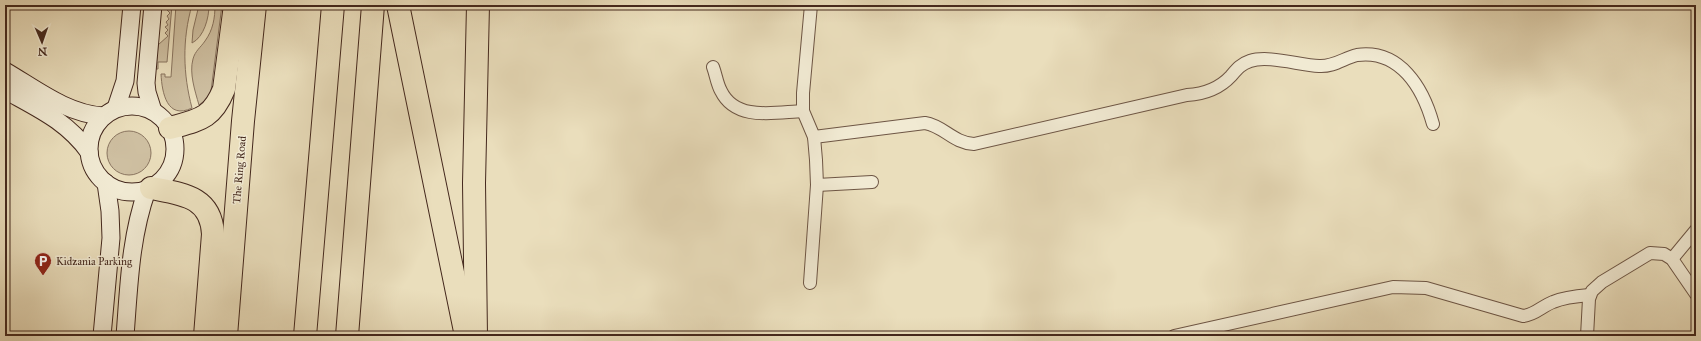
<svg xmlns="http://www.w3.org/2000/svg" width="1701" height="341" font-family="'IM FELL Great Primer',serif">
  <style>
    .garden { fill: #cebfa1; stroke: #89745f }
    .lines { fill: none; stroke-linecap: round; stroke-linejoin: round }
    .street-casing { stroke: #6e5645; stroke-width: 14 }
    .secondary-casing { stroke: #44281d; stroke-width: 19 }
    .highway-casing { stroke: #44281d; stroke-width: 24 }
    .street { stroke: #f1ead3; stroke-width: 12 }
    .secondary { stroke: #f1ead3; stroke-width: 17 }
    .highway { stroke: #eadebc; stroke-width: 22 }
    .labels { text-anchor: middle; stroke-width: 3; stroke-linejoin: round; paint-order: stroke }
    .street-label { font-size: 11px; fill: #44281d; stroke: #f1ead3 }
    .poi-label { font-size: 11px; fill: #44281d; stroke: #f1ead3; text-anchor: start }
  </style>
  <rect width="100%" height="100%" fill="#eadebc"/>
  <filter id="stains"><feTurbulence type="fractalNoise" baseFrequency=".005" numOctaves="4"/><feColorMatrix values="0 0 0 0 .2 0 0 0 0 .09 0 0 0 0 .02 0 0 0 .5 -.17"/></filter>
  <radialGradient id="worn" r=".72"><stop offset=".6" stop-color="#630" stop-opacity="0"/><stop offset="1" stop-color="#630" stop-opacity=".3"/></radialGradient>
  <g class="garden">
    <path d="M168,5h4l-5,57h-9v7h-2l2,-24 10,-9 -3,-3 3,-3 -3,-3 3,-2 -2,-3 3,-3 -2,-3 3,-3 -3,-3 3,-2z"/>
    <path d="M176,5h16c-10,35 -9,69 0,103 -25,12 -30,-15 -31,-34h4v3h6z"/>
    <path d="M199,5h10c0,13 -5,32 -17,38l1,-13z"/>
    <path d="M215,5h7l-11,86 -3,7 -9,7c-4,-14 -10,-32 -6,-46 2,-8 8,-12 12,-18 8,-11 10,-23 10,-36z"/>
    <circle cx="129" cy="153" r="22"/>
  </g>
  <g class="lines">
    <g class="street-casing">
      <g id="street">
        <path d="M713,67c3,8 4,17 8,24 15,31 55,21 82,20"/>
        <path d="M814,137l111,-14c19,3 28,20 49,21l213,-49c17,-1 32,-6 44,-19 6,-7 10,-12 19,-15 18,-6 49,4 69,5 15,1 25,-8 38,-11 43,-6 66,33 76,69"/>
        <path d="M817,185l55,-3"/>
        <path d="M1672,259l24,-29"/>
        <path d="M810,283l7,-98 -1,-25 -2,-23 -11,-26v-18l8,-88"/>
        <path d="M1174,336l219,-49 33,1 97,28c12,-1 19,-10 30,-14 12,-5 25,-6 37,-7"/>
        <path d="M1587,336l2,-37 3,-8 10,-9 48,-29 14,1 8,5 24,35"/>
      </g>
    </g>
    <g class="secondary-casing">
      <g id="secondary">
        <path d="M153,5l-7,78 1,9 6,19"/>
        <path d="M5,71c31,18 62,43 98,45"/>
        <path d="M5,90c32,18 62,31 84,62"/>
        <circle cx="132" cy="149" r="43"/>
        <path d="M116,108l9,-27 7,-76"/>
        <path d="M102,336l9,-98 -1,-27 -4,-28"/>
        <path d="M125,336c4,-50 5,-98 22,-146"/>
      </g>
    </g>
    <g class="highway-casing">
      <g id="highway">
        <path d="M398,5l68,331"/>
        <path d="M170,128c29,-8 42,-9 54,-39l11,-84"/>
        <path d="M151,188c31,6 60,8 62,46l-8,102"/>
        <path d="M226,336l17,-215 12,-116"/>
        <path d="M305,336l28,-331"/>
        <path d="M347,336l26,-331"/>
        <path d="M476,336l-2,-153 4,-178"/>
      </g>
    </g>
    <use href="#street" class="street"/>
    <use href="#secondary" class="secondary"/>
    <use href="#highway" class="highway"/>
  </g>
  <defs>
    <g id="parking-pin" transform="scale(0.9)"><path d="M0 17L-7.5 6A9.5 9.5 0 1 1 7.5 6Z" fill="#8f2418" stroke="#f1ead3"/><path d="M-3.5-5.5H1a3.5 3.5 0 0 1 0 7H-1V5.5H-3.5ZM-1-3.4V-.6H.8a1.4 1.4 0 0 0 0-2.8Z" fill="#fff"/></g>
  </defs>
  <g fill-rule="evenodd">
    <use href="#parking-pin" x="43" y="261"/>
  </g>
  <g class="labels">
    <g class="street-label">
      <text transform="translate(239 170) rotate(-85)" y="4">The Ring Road</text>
    </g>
    <g class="poi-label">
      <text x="56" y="265">Kidzania Parking</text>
    </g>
  </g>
  <rect width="1701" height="341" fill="none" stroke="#eadebc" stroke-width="20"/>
  <rect x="6" y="6" width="1689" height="329" fill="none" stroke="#44281d" stroke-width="2"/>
  <rect x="10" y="10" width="1681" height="321" fill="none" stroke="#44281d"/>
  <g transform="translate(42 42) rotate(178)" stroke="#f1ead3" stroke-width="3" paint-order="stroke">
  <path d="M0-3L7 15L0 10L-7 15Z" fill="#44281d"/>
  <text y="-6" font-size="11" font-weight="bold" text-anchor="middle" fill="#44281d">N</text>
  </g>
  <rect width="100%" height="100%" filter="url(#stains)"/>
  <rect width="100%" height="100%" fill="url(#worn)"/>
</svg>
